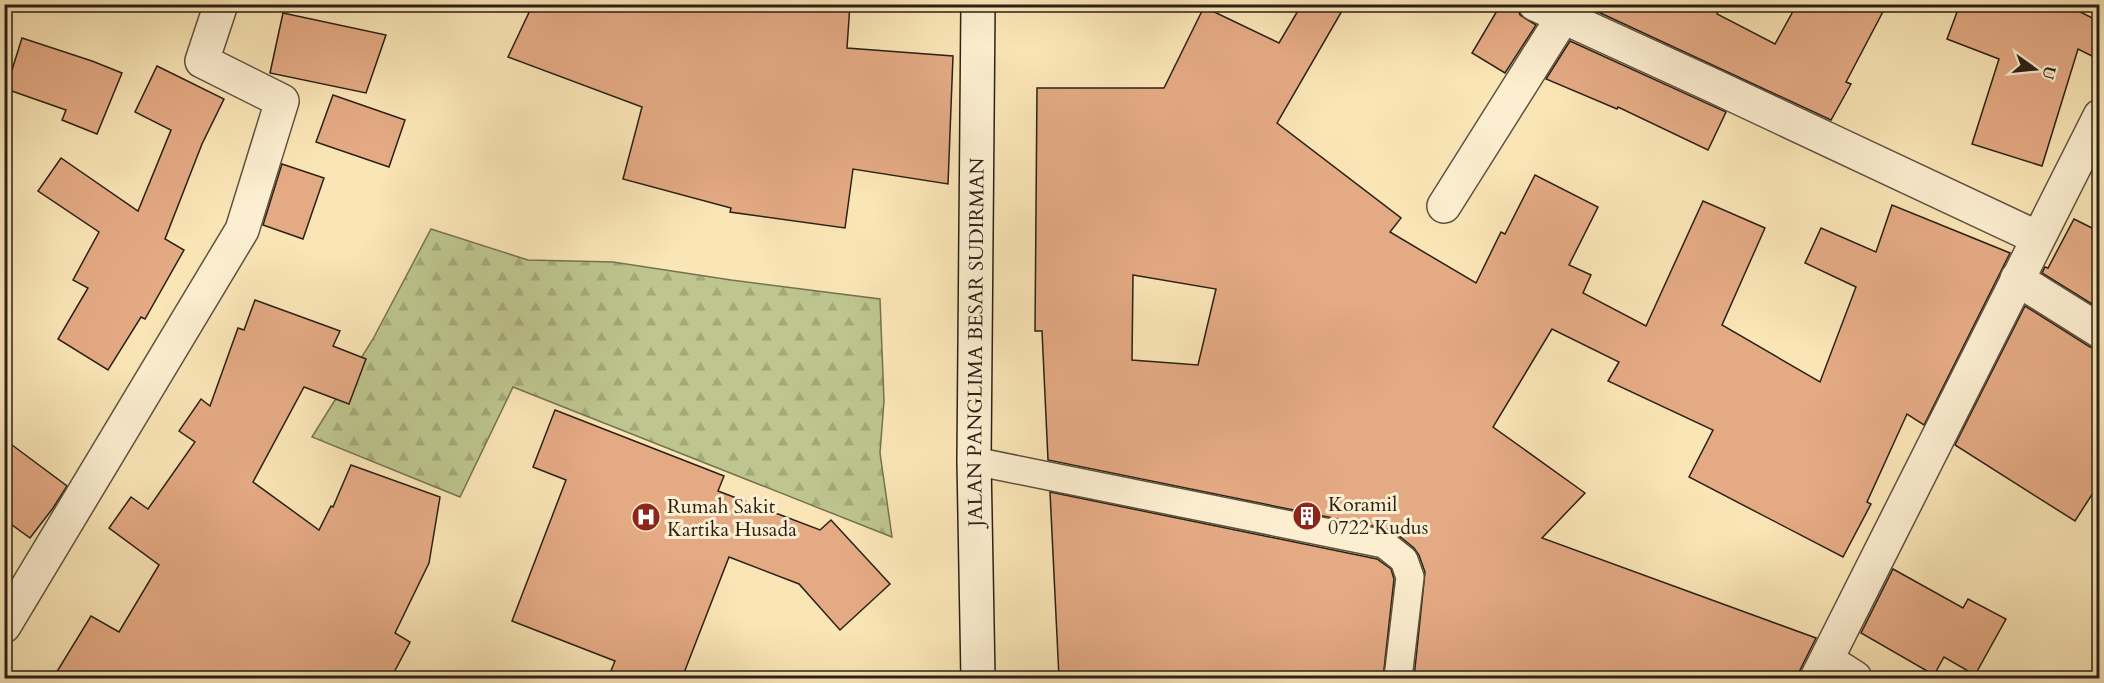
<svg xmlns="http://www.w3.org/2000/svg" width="2104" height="683" font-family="Cardo,serif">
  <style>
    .forest { fill: url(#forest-firs); stroke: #747352; stroke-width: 1.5 }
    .building { fill: #e4aa84; stroke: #2a2117; stroke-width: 1.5; fill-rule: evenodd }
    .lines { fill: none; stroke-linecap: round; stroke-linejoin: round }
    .service-casing { stroke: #5e523f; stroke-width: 30 }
    .minor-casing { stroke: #5e523f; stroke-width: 36 }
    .secondary-casing { stroke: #2a2117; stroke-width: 36 }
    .service { stroke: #fceed0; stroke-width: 27 }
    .minor { stroke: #fceed0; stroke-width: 33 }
    .secondary { stroke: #fceed0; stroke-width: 33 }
    .labels { text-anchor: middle; stroke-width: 6; stroke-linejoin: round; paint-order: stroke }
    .street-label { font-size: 20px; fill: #2a2117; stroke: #fceed0 }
    .poi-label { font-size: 20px; fill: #2a2117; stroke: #fceed0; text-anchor: start }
  </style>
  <defs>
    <pattern id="forest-firs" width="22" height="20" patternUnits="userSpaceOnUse" patternTransform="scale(1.5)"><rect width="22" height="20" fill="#bec58e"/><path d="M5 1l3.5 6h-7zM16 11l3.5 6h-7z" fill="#a3a97a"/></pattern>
  </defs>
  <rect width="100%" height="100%" fill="#fae5b6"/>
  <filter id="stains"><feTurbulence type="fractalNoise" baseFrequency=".00333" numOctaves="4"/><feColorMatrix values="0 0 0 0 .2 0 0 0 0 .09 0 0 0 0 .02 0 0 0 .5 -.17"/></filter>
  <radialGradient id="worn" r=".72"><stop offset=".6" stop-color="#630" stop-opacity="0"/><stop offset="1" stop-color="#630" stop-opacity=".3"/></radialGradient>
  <path class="forest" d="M431,229l97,31 85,2 118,18 149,19 4,102 -4,52 12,84 -379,-150 -53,110 -148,-60 61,-98z"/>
  <g class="building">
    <path d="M533,4h317l-3,44 106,8 -5,128 -95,-15 -8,59 -115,-16 1,-4 -108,-29 19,-72 -134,-50z"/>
    <path d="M1302,4h44l-69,119 124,95 -11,14 86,51 25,-51 4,2 30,-59 63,32 -29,58 22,10 -8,18 63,33 57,-125 62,27 -43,97 98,57 36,-95 -51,-24 16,-35 55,24 16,-47 118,48 -86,172 -17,-11 -40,88 4,2 -28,53 -154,-80 24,-47 -105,-49 11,-19 -67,-33 -59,98 92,66 -43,45 274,100 -16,32 -2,8h-384l11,-106 -6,-17 -5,-7 -21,-17 -6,-2 -339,-69 -6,-129h-7l2,-243h127l40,-81 75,36zM1133,275l83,14 -18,76 -66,-5z"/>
    <path d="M1501,4h15l4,11 16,10 -31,48 -33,-20z"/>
    <path d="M1581,4h140l-4,10 58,30 22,-40h90l-41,78 5,2 -20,36z"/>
    <path d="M1960,4h105l35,18v38l-22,-11 -36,117 -70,-22 27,-85 -52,-20z"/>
    <path d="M283,13l103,22 -20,58 -96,-20z"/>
    <path d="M22,38l70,23 30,12 -25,61 -35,-14 4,-10 -60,-21z"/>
    <path d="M1570,41l156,71 -18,38 -90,-43 -1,2 -71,-30z"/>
    <path d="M157,66l67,33 -22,45 -37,95 19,11 -39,69 -4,-2 -33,53 -50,-31 30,-51 -15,-8 26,-48 -61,-41 23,-33 77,53 33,-81 -36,-18z"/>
    <path d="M333,95l72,25 -16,47 -73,-25z"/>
    <path d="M282,164l42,14 -21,61 -40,-14z"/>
    <path d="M2074,219l26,13v77l-58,-36 3,-6 3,1z"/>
    <path d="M255,300l85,31 -7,15 33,13 -17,45 -45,-17 -51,95 66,48 12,-24 2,1 18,-42 89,32 -11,66 -34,70 15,9 -19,36h-338l38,-62 28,16 40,-67 -50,-37 22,-31 17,12 47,-67 -16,-11 22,-32 9,7 28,-78 6,2z"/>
    <path d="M2025,306l65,41 10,3v132l-25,39 -120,-76z"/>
    <path d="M555,410l169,66 -6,15 102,39 11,-10 59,64 -50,46 -41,-46 -70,-27 -47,121h-74l7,-17 -103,-40 54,-141 -33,-13z"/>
    <path d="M4,439l63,47 -14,22 -23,30 -26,-19z"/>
    <path d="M1050,492l327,67 14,10 3,10 -11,99h-324z"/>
    <path d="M1893,569l70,39 5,-9 38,20 -31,56 -31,-18 -10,18 -73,-42z"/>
  </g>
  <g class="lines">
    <g class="service-casing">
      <path id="service" d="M974,461l410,83 20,16 6,17 -12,101"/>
    </g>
    <g class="minor-casing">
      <g id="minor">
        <path d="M1535,4l179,82 324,152"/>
        <path d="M1444,206l119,-189"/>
        <path d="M2017,279l83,52"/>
        <path d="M4,626l238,-396 40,-129 -80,-40 19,-57"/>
        <path d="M1827,660l28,18"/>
        <path d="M1817,678l283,-562"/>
      </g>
    </g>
    <g class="secondary-casing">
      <g id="secondary">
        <path id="s1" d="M978,678l-4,-217 4,-457"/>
      </g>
    </g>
    <use href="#service" class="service"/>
    <use href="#minor" class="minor"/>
    <use href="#secondary" class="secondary"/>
  </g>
  <defs>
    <g id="building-disc" transform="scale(1.5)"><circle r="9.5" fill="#8f2418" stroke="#fceed0"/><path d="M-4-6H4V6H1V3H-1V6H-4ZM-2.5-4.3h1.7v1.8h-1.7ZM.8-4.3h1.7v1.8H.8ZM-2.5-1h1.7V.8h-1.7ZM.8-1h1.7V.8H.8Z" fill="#fff"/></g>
    <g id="hospital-disc" transform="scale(1.5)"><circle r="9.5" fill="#8f2418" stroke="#fceed0"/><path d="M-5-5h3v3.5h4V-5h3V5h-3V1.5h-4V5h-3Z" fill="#fff"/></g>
  </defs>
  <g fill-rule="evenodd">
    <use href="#building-disc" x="1307" y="516"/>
    <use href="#hospital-disc" x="646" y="517"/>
  </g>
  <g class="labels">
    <g class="street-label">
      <text dy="7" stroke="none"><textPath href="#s1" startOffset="336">JALAN PANGLIMA BESAR SUDIRMAN</textPath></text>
    </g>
    <g class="poi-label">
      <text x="1328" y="511">Koramil<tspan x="1328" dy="23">0722 Kudus</tspan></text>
      <text x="667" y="513">Rumah Sakit<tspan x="667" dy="23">Kartika Husada</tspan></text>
    </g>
  </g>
  <rect width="2104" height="683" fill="none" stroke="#fae5b6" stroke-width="24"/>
  <rect x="6" y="6" width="2092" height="671" fill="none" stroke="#2a2117" stroke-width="3"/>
  <rect x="12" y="12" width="2080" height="659" fill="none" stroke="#2a2117" stroke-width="1.5"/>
  <g transform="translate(2035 69) rotate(105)" stroke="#fceed0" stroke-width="4.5" paint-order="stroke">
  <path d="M0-4.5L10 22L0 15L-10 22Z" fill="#2a2117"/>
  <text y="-9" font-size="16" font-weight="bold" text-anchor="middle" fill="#2a2117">U</text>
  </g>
  <rect width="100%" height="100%" filter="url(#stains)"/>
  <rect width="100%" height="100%" fill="url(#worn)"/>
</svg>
